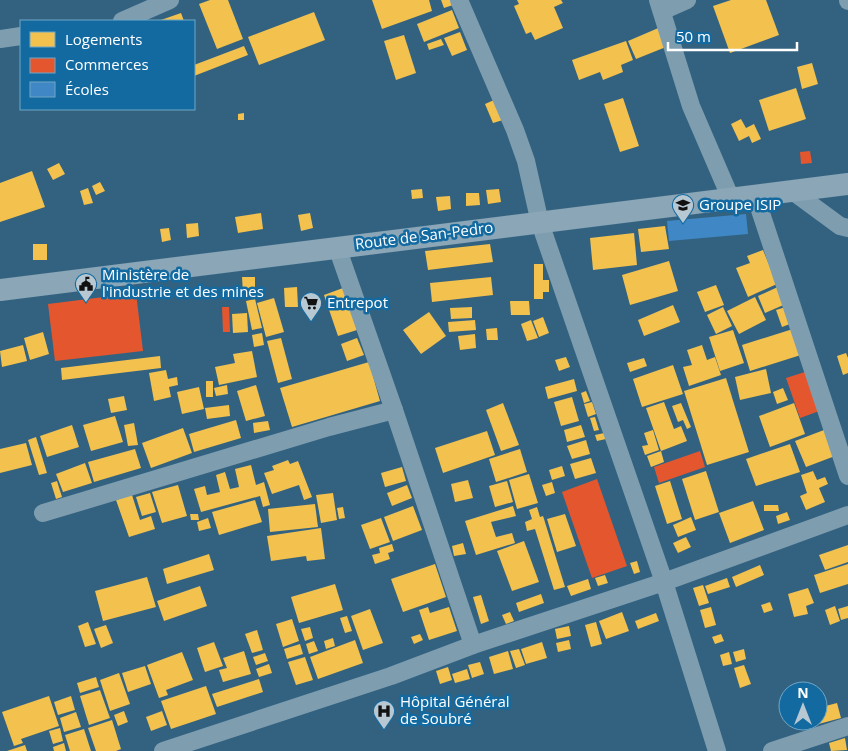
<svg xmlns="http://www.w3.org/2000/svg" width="848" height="751" font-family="'Open Sans',sans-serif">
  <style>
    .homes { fill: #f2c14e }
    .shops { fill: #e4572e }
    .schools { fill: #3f88c5 }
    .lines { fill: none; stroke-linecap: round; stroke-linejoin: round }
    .minor { stroke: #7e9eb0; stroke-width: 18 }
    .major { stroke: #8aa6b7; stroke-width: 22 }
    .labels { text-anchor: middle; stroke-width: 5; stroke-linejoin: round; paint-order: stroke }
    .poi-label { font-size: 15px; fill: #fff; stroke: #136aa0; text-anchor: start }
    .street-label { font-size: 15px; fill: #fff; stroke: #136aa0 }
  </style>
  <rect width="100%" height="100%" fill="#336280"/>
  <g class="homes">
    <path d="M210,0h18l15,39 -26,10 -18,-45z"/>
    <path d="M372,0h57l3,11 -50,18z"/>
    <path d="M441,0h10l2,5 -9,3z"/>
    <path d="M517,0h44l2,3 -9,4 9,21 -28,12 -4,-8 -5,2 -12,-28 5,-2z"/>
    <path d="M731,0h35l13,35 -49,18 -17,-47z"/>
    <path d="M452,10l7,18 -35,14 -7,-18z"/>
    <path d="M314,12l11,28 -66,25 -11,-28z"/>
    <path d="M181,13l3,8h-26z"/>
    <path d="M663,26l8,19 -35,14 -8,-18z"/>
    <path d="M460,32l7,18 -15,6 -8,-18z"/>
    <path d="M404,35l12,38 -20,7 -12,-39z"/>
    <path d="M441,39l3,6 -15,5 -2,-6z"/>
    <path d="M626,41l7,19 -12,5 2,7 -20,8 -3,-8 -21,8 -7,-20z"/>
    <path d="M244,46l4,9 -54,21v-11z"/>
    <path d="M812,63l6,21 -16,5 -5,-22z"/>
    <path d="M796,88l10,31 -37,12 -10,-31z"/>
    <path d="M623,98l16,48 -19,6 -16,-48z"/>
    <path d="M494,100l9,20 -10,3 -8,-19z"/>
    <path d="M244,113v7h-6v-6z"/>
    <path d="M741,119l5,9 8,-4 7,15 -9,4 -3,-7 -10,5 -8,-17z"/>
    <path d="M59,163l6,11 -12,6 -6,-11z"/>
    <path d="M32,171l13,36 -45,15v-39z"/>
    <path d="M100,182l5,9 -9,4 -4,-9z"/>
    <path d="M88,188l5,15 -9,2 -4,-14z"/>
    <path d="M422,189l1,9 -11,1 -1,-9z"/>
    <path d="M499,189l2,13 -13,2 -2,-14z"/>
    <path d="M466,193h13l1,12 -14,1z"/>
    <path d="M450,196l1,13 -13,2 -2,-14z"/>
    <path d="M261,213l2,16 -25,4 -3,-16z"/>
    <path d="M310,213l3,15 -12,3 -3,-16z"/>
    <path d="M198,223l1,13 -12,2 -1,-14z"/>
    <path d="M665,226l4,23 -28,3 -3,-23z"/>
    <path d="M169,228l2,12 -9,2 -2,-13z"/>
    <path d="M634,233l3,32 -44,5 -3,-32z"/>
    <rect x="33" y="244" width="14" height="16"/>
    <path d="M490,244l3,18 -65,8 -3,-19z"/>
    <path d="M763,250l14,34 -29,13 -12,-29 14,-5 -3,-7z"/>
    <path d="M669,261l9,30 -48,14 -8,-30z"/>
    <path d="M534,264h9v16h6v12h-6v7h-9z"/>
    <path d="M242,277h13v16h-12z"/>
    <path d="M491,277l2,18 -61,7 -2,-19z"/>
    <path d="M716,285l8,20 -19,7 -8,-20z"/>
    <path d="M780,286l8,17 -23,10 -7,-17z"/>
    <path d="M297,287l1,20h-13l-1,-19z"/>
    <path d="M343,288l14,42 -19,6 -14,-41z"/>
    <path d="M755,297l11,23 -27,14 -12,-23z"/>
    <path d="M274,298l10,34 -18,5 -9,-34z"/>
    <path d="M255,299l7,29 -10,2 -6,-29z"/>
    <path d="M510,301h19l1,14h-19z"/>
    <path d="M673,305l7,17 -36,14 -6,-16z"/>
    <path d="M789,306l6,16 -13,5 -6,-17z"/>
    <path d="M472,307v11l-21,1 -1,-11z"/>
    <path d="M723,307l9,19 -16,8 -9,-19z"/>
    <path d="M429,312l17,24 -25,18 -18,-24z"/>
    <path d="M247,313l1,19 -15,1 -1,-19z"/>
    <path d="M543,317l6,16 -10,4 -6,-16z"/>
    <path d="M475,320l1,10 -27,2 -1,-10z"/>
    <path d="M531,320l7,18 -11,3 -6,-17z"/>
    <path d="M497,328l1,12h-11l-1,-11z"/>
    <path d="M796,328l8,26 -54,17 -8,-26z"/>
    <path d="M733,330l11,33 -24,8 -11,-34z"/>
    <path d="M43,332l6,22 -19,6 -6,-22z"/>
    <path d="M262,333l2,12 -10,2 -2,-12z"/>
    <path d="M475,334l1,14 -16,2 -2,-14z"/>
    <path d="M281,338l11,41 -14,4 -11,-42z"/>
    <path d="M357,338l7,17 -17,6 -6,-17z"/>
    <path d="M23,345l4,16 -25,6 -2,-16z"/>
    <path d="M702,345l5,15 8,-3 6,18 -32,11 -6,-19 9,-2 -5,-15z"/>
    <path d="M252,351l5,26 -38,8 -4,-18 20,-4 -2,-9z"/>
    <path d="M846,353l2,5v15l-5,2 -6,-19z"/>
    <path d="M160,356l1,12 -99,12 -1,-12z"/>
    <path d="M566,357l4,10 -11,4 -4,-11z"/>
    <path d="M644,358l3,8 -17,6 -3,-9z"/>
    <path d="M369,362l11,39 -88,26 -12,-39z"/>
    <path d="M673,365l10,29 -41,13 -9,-28z"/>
    <path d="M766,369l5,24 -31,7 -5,-23z"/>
    <path d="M166,370l2,9 9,-2 1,8 -9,2 2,10 -17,4 -5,-28z"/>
    <path d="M726,378l23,74 -42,13 -23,-74z"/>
    <path d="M574,379l3,12 -29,8 -3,-12z"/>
    <rect x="206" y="381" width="7" height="16"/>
    <path d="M227,385l1,9 -12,2 -2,-8z"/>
    <path d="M256,385l9,31 -19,5 -9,-30z"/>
    <path d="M199,387l5,22 -22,5 -5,-22z"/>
    <path d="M783,388l5,12 -11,4 -4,-12z"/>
    <path d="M586,391l4,10 -6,2 -3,-10z"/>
    <path d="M124,396l3,14 -16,3 -3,-14z"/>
    <path d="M572,397l7,24 -18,5 -7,-24z"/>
    <path d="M592,402l4,12 -8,3 -4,-13z"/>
    <path d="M664,402l10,27 7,-3 6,15 -26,10 -15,-43z"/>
    <path d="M503,403l16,42 -18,6 -15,-41z"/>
    <path d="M681,403l10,24 -4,2 -4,-9 -5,2 -6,-16z"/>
    <path d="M794,403l11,31 -35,13 -11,-31z"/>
    <path d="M229,405l1,11 -23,3 -2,-11z"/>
    <path d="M115,416l8,26 -32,9 -8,-26z"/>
    <path d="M595,417l4,13 -5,1 -4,-13z"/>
    <path d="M236,420l5,18 -47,14 -5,-18z"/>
    <path d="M268,421l2,9 -16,3 -1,-10z"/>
    <path d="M134,423l4,22 -10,1 -4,-21z"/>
    <path d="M72,425l7,22 -32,10 -7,-21z"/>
    <path d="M581,425l4,12 -18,5 -3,-12z"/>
    <path d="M183,428l9,25 -41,15 -9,-25z"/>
    <path d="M653,430l6,20 -14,5 -3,-9 6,-1 -4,-12z"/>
    <path d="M824,430l11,26 -29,11 -11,-26z"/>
    <path d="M487,431l8,24 -52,18 -8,-25z"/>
    <path d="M604,433l2,6 -9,2 -2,-6z"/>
    <path d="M36,437l11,36 -8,2 -11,-35z"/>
    <path d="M586,440l4,14 -18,5 -5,-13z"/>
    <path d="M26,443l6,22 -32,8v-24z"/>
    <path d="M790,444l10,28 -44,14 -10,-27z"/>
    <path d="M135,449l6,19 -47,14 -6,-20z"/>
    <path d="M520,449l7,23 -31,10 -7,-23z"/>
    <path d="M661,451l3,11 -13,5 -4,-11z"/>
    <path d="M591,458l5,15 -21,6 -5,-15z"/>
    <path d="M288,460l2,4 8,-3 14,36 -8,3 -5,-15 -27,9 -8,-21 10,-3 -2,-4z"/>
    <path d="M85,463l7,20 -29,9 -7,-18z"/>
    <path d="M251,465l5,20 8,-3 6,23 -7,2 -3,-11 -59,16 -7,-23 11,-3 2,9 13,-3 -4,-17 9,-3 5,17 9,-2 -4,-18z"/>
    <path d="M562,466l3,10 -13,4 -3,-10z"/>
    <path d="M402,467l4,14 -21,6 -4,-14z"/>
    <path d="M706,471l13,41 -24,8 -13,-41z"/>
    <path d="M813,471l4,9 8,-3 3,7 -9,4 6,14 -19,8 -6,-14 7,-3 -6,-18z"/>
    <path d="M529,474l9,29 -21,6 -8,-29z"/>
    <path d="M468,480l5,18 -18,4 -4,-18z"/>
    <path d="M57,481l5,16 -6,2 -5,-16z"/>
    <path d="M507,481l6,21 -18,5 -6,-21z"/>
    <path d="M670,481l12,38 -15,5 -12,-38z"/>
    <path d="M552,482l3,11 -9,3 -4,-11z"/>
    <path d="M178,485l9,31 -25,7 -10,-31z"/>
    <path d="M407,485l5,13 -20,8 -5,-13z"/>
    <path d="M150,493l6,19 -14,4 -6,-19z"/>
    <path d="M333,493l4,27 -16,3 -5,-28z"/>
    <path d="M132,495l8,25 11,-4 4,13 -26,8 -13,-37z"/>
    <path d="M255,500l7,22 -43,13 -7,-23z"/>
    <path d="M753,501l11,29 -34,13 -11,-30z"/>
    <path d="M315,504l3,23 -48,5 -2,-23z"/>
    <path d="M764,505h14l1,6h-15z"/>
    <path d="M413,506l9,24 -29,11 -9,-24z"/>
    <path d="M513,506l3,10 -25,6 5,15 16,-4 3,10 -39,12 -11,-34z"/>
    <path d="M343,507l2,11 -6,1 -2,-11z"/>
    <path d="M537,507l3,10 3,-1 1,3 21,68 -11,3 -19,-61 -8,2 -2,-9 7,-3 -3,-9z"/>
    <path d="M787,512l3,8 -12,4 -2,-8z"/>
    <path d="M190,514h8l1,6h-8z"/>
    <path d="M565,514l11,32 -19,6 -10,-33z"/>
    <path d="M691,517l5,13 -18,7 -5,-12z"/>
    <path d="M208,518l3,10 -12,3 -2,-9z"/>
    <path d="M381,518l9,24 -20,7 -9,-24z"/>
    <path d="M321,528l4,31 -18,2 -1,-5 -35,5 -4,-25z"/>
    <path d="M686,537l5,10 -13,6 -5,-10z"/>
    <path d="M524,541l15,41 -27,9 -15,-40z"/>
    <path d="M463,543l3,11 -12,2 -2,-10z"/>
    <path d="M392,544l2,7 -6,2 2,6 -15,5 -3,-9 8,-2 -1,-5z"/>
    <path d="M848,545v17l-23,8 -6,-15z"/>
    <path d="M209,554l5,16 -47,14 -4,-15z"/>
    <path d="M637,561l3,11 -6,2 -4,-11z"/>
    <path d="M435,564l11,33 -43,15 -12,-33z"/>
    <path d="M848,564v20l-28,9 -6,-18z"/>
    <path d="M760,565l4,10 -28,12 -4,-10z"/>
    <path d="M605,575l3,8 -10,3 -3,-8z"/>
    <path d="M147,577l9,30 -53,14 -8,-30z"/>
    <path d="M727,578l3,9 -22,7 -3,-8z"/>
    <path d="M588,579l3,10 -20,7 -4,-10z"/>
    <path d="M335,584l8,26 -44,13 -8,-26z"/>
    <path d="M703,585l6,18 -10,3 -6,-18z"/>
    <path d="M200,586l7,20 -43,15 -7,-20z"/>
    <path d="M808,588l6,15 -8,3 2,8 -14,3 -6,-23z"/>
    <path d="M541,594l3,9 -25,9 -3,-9z"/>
    <path d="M481,595l8,26 -8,3 -8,-27z"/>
    <path d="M770,602l3,8 -9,3 -3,-8z"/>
    <path d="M835,606l5,15 -10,4 -5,-15z"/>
    <path d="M848,606v12l-7,2 -3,-11z"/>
    <path d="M428,607l2,6 19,-6 8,24 -28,9 -10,-30z"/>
    <path d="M711,607l5,18 -11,3 -5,-18z"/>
    <path d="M370,609l13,34 -20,7 -12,-34z"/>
    <path d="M510,612l4,9 -8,3 -4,-9z"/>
    <path d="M622,612l7,19 -23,8 -7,-18z"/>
    <path d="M656,613l3,8 -21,8 -3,-8z"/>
    <path d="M347,616l5,15 -7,2 -5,-15z"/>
    <path d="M292,619l7,22 -16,6 -7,-23z"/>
    <path d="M88,622l8,22 -11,3 -7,-21z"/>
    <path d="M596,622l6,22 -11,3 -6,-22z"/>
    <path d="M106,625l7,18 -12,5 -7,-19z"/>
    <path d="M569,626l2,10 -14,3 -2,-10z"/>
    <path d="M310,627l3,11 -8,3 -4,-12z"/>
    <path d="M257,630l6,20 -11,3 -7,-19z"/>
    <path d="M420,634l3,6 -9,4 -3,-7z"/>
    <path d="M721,634l3,7 -9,3 -3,-7z"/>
    <path d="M333,638l2,8 -9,3 -2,-8z"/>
    <path d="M355,640l8,23 -45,16 -8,-22z"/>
    <path d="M569,640l2,9 -13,3 -2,-9z"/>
    <path d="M314,641l4,10 -9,3 -3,-10z"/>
    <path d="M214,642l9,24 -18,6 -8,-24z"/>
    <path d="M542,642l5,16 -21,6 -5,-15z"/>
    <path d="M300,644l3,10 -16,5 -3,-10z"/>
    <path d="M519,649l6,16 -9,3 -6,-17z"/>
    <path d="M744,649l2,10 -10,3 -3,-10z"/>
    <path d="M244,651l7,23 -28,8 -4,-12 8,-2 -4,-10z"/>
    <path d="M508,651l5,18 -19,5 -5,-17z"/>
    <path d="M182,652l11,28 -27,10 2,5 -9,3 -12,-33z"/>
    <path d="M729,652l3,12 -9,2 -3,-11z"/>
    <path d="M265,653l3,8 -12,4 -3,-8z"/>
    <path d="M305,657l8,23 -17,5 -8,-23z"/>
    <path d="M480,662l4,12 -12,4 -4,-13z"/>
    <path d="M269,664l3,9 -13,4 -3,-8z"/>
    <path d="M744,665l7,19 -11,4 -6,-20z"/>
    <path d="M145,666l6,18 -23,8 -6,-19z"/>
    <path d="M448,667l4,13 -12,4 -4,-13z"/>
    <path d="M467,669l3,10 -15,4 -3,-9z"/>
    <path d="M119,673l11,31 -20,7 -10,-31z"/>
    <path d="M96,677l3,10 -19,6 -3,-10z"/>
    <path d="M259,679l4,13 -46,15 -5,-13z"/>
    <path d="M206,686l10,28 -45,15 -10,-28z"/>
    <path d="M100,690l10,28 -21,7 -9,-29z"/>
    <path d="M49,696l10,30 -38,13 2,4 -9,3 -12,-34z"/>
    <path d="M71,696l4,14 -17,5 -4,-13z"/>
    <path d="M837,703l4,15 -26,7 -1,-4h4v-13z"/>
    <path d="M124,711l4,11 -10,4 -4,-11z"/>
    <path d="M162,711l5,14 -16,6 -5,-14z"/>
    <path d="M76,712l5,15 -17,5 -4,-14z"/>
    <path d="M112,720l9,29 -5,2h-20l-8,-23z"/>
    <path d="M60,728l3,13 -10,3 -4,-13z"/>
    <path d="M84,729l7,22h-21l-5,-16z"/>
    <path d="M845,738l2,12 -16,1 -2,-8z"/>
    <path d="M64,743l2,8h-12l-1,-4z"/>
    <path d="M25,745l2,6h-20z"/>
  </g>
  <g class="shops">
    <path d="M810,151l2,12 -11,1 -1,-12z"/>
    <path d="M136,293l7,58 -88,10 -7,-57z"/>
    <path d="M222,307h7l1,25h-7z"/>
    <path d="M808,371l14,39 -22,8 -14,-40z"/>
    <path d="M700,451l5,16 -46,16 -5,-16z"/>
    <path d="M597,479l30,87 -35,12 -30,-86z"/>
  </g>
  <path class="schools" d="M746,214l2,20 -79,7 -2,-20z"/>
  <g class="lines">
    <g class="minor">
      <path d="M459,0l56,130 11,31 14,62 124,359 53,169"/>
      <path d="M658,0l33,106 40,93"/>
      <path d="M848,0v1"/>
      <path d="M662,11l25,-11"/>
      <path d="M122,21l48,-21"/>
      <path d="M0,39l21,-3"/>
      <path d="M791,190l49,36 8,2"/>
      <path d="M755,195l93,281"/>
      <path d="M337,247l57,163 79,235"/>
      <path d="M43,513l286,-86 65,-17"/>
      <path d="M163,751l228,-75 82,-31 191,-63 184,-67"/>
      <path d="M772,751l76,-25"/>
    </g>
    <path class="major" d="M0,290l848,-106"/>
  </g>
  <defs>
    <g id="university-pin" transform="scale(1.125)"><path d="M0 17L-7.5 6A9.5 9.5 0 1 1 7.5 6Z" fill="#b8c8d3" stroke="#136aa0"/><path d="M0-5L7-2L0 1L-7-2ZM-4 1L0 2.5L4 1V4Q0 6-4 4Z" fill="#111"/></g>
    <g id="civic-pin" transform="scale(1.125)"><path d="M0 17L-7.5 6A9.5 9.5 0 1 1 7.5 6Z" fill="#b8c8d3" stroke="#136aa0"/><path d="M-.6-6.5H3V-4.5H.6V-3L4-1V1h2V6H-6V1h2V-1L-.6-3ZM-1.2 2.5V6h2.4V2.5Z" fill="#111"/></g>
    <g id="supermarket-pin" transform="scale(1.125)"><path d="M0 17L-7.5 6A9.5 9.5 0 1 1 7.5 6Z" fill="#b8c8d3" stroke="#136aa0"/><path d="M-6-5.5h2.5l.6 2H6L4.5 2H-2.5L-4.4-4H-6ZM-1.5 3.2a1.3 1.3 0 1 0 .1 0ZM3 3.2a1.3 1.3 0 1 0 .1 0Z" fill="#111"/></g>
    <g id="hospital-pin" transform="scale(1.125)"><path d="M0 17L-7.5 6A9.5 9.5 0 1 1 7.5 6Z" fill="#b8c8d3" stroke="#136aa0"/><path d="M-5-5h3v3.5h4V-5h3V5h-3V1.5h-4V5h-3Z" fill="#111"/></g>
  </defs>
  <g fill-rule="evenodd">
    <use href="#university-pin" x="683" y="205"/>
    <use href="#civic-pin" x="86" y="284"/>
    <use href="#supermarket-pin" x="311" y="303"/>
    <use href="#hospital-pin" x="384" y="711"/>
  </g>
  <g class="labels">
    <g class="poi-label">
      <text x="699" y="210">Groupe ISIP</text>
      <text x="102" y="280">Ministère de<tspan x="102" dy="17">l'industrie et des mines</tspan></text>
      <text x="327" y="308">Entrepot</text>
      <text x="400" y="707">Hôpital Général<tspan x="400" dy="17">de Soubré</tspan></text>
    </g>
    <g class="street-label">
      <text transform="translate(424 236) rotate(-7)" y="5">Route de San-Pedro</text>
    </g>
  </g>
  <rect x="20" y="20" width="175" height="90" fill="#136aa0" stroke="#71a6c6"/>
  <rect x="30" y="32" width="25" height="15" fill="#f2c14e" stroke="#71a6c6"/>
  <text x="65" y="45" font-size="15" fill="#ffffff">Logements</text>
  <rect x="30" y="58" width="25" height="15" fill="#e4572e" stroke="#71a6c6"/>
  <text x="65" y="70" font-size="15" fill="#ffffff">Commerces</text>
  <rect x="30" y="82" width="25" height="15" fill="#3f88c5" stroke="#71a6c6"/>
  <text x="65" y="95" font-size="15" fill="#ffffff">Écoles</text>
  <g transform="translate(803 706)"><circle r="24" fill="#136aa0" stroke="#71a6c6"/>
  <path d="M0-4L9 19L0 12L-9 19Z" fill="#b8c8d3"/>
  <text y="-8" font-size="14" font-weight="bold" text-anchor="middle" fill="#ffffff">N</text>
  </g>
  <path d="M668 42v8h129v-8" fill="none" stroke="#ffffff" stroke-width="2.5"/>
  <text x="676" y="42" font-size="15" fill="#ffffff" stroke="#136aa0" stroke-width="4" paint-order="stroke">50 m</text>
</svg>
